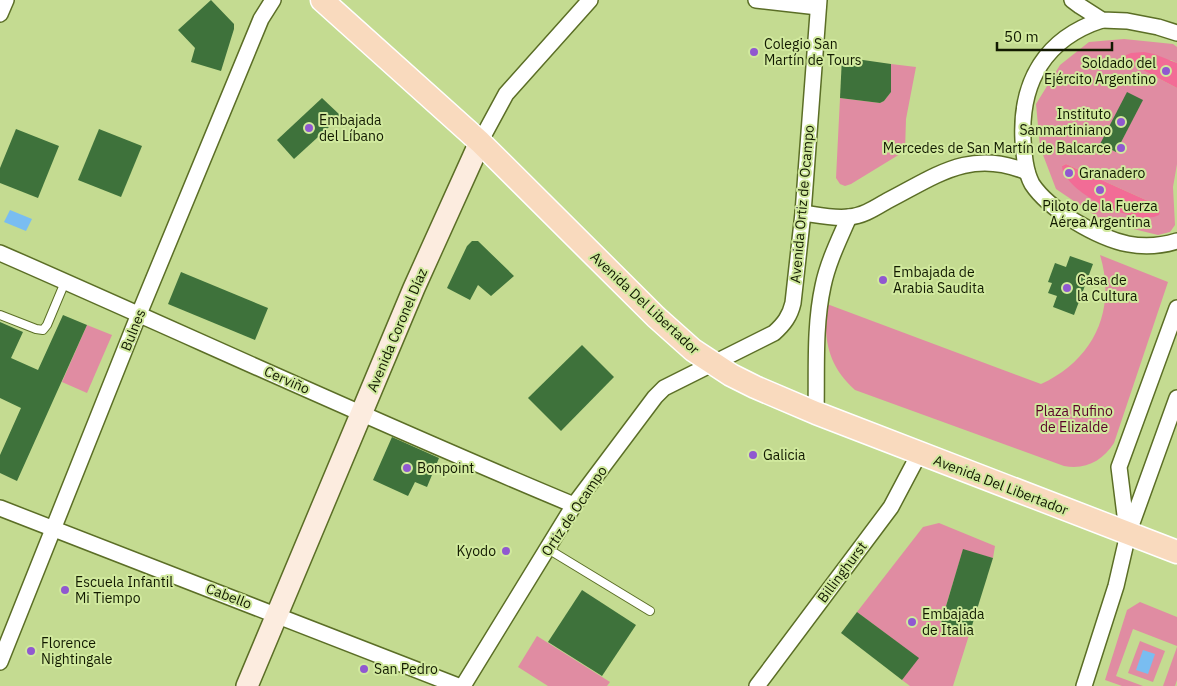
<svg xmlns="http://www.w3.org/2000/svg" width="1177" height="686" font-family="'IBM Plex Sans',sans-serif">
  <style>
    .green { fill: #e08ca2; fill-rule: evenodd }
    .forest { fill: #f26c96 }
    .water { fill: #79bdf1 }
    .building { fill: #3e723b }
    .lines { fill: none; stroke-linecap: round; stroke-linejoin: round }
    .service-casing { stroke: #5b6e26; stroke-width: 10 }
    .minor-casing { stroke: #5b6e26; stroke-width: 18 }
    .secondary-casing { stroke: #5b6e26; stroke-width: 24 }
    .primary-casing { stroke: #fff; stroke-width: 25 }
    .service { stroke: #fff; stroke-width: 8 }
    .minor { stroke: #fff; stroke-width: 15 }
    .secondary { stroke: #fcecdf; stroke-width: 21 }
    .primary { stroke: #f9dabe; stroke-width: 22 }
    .poi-dot { fill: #9058d0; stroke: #d1e99e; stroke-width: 2 }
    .labels { text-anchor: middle; stroke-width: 4; stroke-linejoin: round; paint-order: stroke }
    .poi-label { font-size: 14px; fill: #121a00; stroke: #d1e99e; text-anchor: start }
    .street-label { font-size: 14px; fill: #121a00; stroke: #d1e99e }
    .park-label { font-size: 14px; fill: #5a0229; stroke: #d1e99e }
  </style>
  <rect width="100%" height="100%" fill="#c4db91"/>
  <g class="green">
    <path d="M1124,39l49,5 4,3v16l-6,-3 -44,2 50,26v76l-4,23 2,38 -5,7 -12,3 -53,-13 -49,-33 -16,-42 -4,-43 24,-39 29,-23zM1142,101l-26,51 -16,-8zM1066,164l91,41 -95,-39z"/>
    <path d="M891,64l25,3 -10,52 -1,32 -54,33 -6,2 -5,-2 -4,-6 4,-80 40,5 4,-2 7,-9z"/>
    <path d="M1100,255l68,27 -54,161c-12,18 -28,27 -50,23l-209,-76c-27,-24 -32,-51 -28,-86l214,80c52,-24 76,-73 59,-129z"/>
    <path d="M87,325l25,10 -25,58 -25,-11z"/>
    <path d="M939,523l56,23 -2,12 -30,-8 -22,72 29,10 -17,54h-43l-8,-6 16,-22 -61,-46 66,-85z"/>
    <path d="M1140,602l37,15v29l-44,-17 -17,47 27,10h-21l-17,-6 22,-70z"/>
    <path d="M537,636l73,46 -3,4h-59l-30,-19z"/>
    <path d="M1140,641l25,10 -12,31 -25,-9z"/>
    <path d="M1177,647v33l-2,6h-12z"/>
  </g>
  <g class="forest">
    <path d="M1144,52l10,2 23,9v25l-50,-26 -3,-6 7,-3z"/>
    <path d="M1066,164l91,41 3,6 -1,4c-22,12 -95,-22 -97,-49z"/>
  </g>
  <g class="water">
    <path d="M10,210l22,9 -6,12 -22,-9z"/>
    <path d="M1143,650l12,4 -7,20 -12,-4z"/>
  </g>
  <g class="building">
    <path d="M211,0l23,24v5l-13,42 -30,-9 4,-14 -17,-18z"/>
    <path d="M842,57l49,7v28l-7,9 -4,2 -40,-5z"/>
    <path d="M1127,92l16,8 -27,52 -16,-8z"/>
    <path d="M322,98l19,18 -47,43 -17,-19z"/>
    <path d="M16,129l43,17 -21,52 -38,-15v-15z"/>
    <path d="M99,129l43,17 -21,51 -43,-17z"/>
    <path d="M472,241h6l36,35 -23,20 -13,-11 -8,15 -23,-12 20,-42z"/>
    <path d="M1070,256l23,8 -19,51 -21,-8 4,-11 -9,-3 4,-10 -4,-1 7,-19 11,4z"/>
    <path d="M181,272l87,36 -13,32 -87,-36z"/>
    <path d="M63,315l24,10 -70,156 -17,-8v-18l21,-47 -21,-10v-76l23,10 -12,26 27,12z"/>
    <path d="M582,345l32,32 -53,54 -33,-33z"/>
    <path d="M392,437l47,21 -12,29 -12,-5 -7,14 -35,-16z"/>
    <path d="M963,549l30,9 -23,74 -29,-9z"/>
    <path d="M582,590l54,35 -34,51 -54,-34z"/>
    <path d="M857,612l62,46 -17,22 -61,-47z"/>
  </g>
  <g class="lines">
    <g class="service-casing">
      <g id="service">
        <path d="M0,315l36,14 7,1 4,-5 18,-43"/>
        <path d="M548,549l102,62"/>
      </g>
    </g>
    <g class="minor-casing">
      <g id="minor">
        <path d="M756,0l62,7"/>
        <path d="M1072,0l8,6 22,14 25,1 31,6 19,6"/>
        <path d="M0,14l6,-14"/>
        <path d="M1102,20c-56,18 -82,61 -79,120 1,14 2,31 9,44 17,26 66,54 96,60 16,3 33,2 49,-3"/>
        <path d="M480,142l26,-48 84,-94"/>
        <path d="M803,213c14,2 31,6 46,4 14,-1 26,-9 38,-16 49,-25 83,-53 140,-29"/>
        <path d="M0,253c192,84 381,172 574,252"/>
        <path d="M816,413c1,-42 -2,-86 7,-127 5,-24 16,-46 26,-69"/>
        <path d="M0,508l458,178"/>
        <path d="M1127,531l-8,-64 58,-159"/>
        <path d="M0,662l139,-348 122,-295 12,-19"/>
        <path d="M463,686l111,-181 81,-108 9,-9 110,-55c10,-9 16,-17 19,-30l10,-90 16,-213"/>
        <path d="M757,686l134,-179 28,-53"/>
        <path d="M1084,686l32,-100 12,-52 49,-136"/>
      </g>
    </g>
    <g class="secondary-casing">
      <path id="secondary" d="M247,686l167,-398 66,-146"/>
    </g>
    <g class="primary-casing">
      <path id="primary" d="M322,0l158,142 176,175 37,33 38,25 24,12 61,26 361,139"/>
    </g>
    <use href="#service" class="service"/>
    <use href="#minor" class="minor"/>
    <use href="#secondary" class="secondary"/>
    <use href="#primary" class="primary"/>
  </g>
  <g class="poi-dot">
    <circle cx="754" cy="52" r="5"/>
    <circle cx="1166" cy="71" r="5"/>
    <circle cx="1121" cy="122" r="5"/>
    <circle cx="309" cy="128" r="5"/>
    <circle cx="1121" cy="148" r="5"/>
    <circle cx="1069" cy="173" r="5"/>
    <circle cx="1100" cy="190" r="5"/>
    <circle cx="883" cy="280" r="5"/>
    <circle cx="1067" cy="288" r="5"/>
    <circle cx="753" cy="455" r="5"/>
    <circle cx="407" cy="468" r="5"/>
    <circle cx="506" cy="551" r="5"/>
    <circle cx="65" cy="590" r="5"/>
    <circle cx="912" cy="622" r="5"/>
    <circle cx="31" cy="651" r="5"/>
    <circle cx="364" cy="669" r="5"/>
  </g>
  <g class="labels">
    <g class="poi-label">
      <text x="764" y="49">Colegio San<tspan x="764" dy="16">Martín de Tours</tspan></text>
      <text x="1156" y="68" text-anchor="end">Soldado del<tspan x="1156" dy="16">Ejército Argentino</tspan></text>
      <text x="1111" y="119" text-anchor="end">Instituto<tspan x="1111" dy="16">Sanmartiniano</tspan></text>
      <text x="319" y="125">Embajada<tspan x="319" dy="16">del Líbano</tspan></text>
      <text x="1111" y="153" text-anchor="end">Mercedes de San Martín de Balcarce</text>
      <text x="1079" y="178">Granadero</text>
      <text x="1100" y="211" text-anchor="middle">Piloto de la Fuerza<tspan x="1100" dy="16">Aérea Argentina</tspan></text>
      <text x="893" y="277">Embajada de<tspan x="893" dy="16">Arabia Saudita</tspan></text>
      <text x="1077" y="285">Casa de<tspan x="1077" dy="16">la Cultura</tspan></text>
      <text x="763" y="460">Galicia</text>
      <text x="417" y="473">Bonpoint</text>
      <text x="496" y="556" text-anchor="end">Kyodo</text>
      <text x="75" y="587">Escuela Infantil<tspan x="75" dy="16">Mi Tiempo</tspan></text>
      <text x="922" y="619">Embajada<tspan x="922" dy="16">de Italia</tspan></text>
      <text x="41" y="648">Florence<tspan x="41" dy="16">Nightingale</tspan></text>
      <text x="374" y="674">San Pedro</text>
    </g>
    <g class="street-label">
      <text transform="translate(802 204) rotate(-85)" y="5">Avenida Ortiz de Ocampo</text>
      <text transform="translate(645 303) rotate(43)" y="5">Avenida Del Libertador</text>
      <text transform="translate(133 330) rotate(-68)" y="5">Bulnes</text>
      <text transform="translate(397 330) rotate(-67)" y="5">Avenida Coronel Díaz</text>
      <text transform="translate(287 380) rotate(24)" y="5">Cerviño</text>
      <text transform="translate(1001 485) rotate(21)" y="5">Avenida Del Libertador</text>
      <text transform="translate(574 511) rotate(-56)" y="5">Ortiz de Ocampo</text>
      <text transform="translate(842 572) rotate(-53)" y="5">Billinghurst</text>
      <text transform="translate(229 596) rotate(21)" y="5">Cabello</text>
    </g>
    <g class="park-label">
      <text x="1074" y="416">Plaza Rufino<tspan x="1074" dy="16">de Elizalde</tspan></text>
    </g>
  </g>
  <path d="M997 42v8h115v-8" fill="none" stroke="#121a00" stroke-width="2.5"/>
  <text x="1004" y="42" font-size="15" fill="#121a00" stroke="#d1e99e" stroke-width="4" paint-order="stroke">50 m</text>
</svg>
